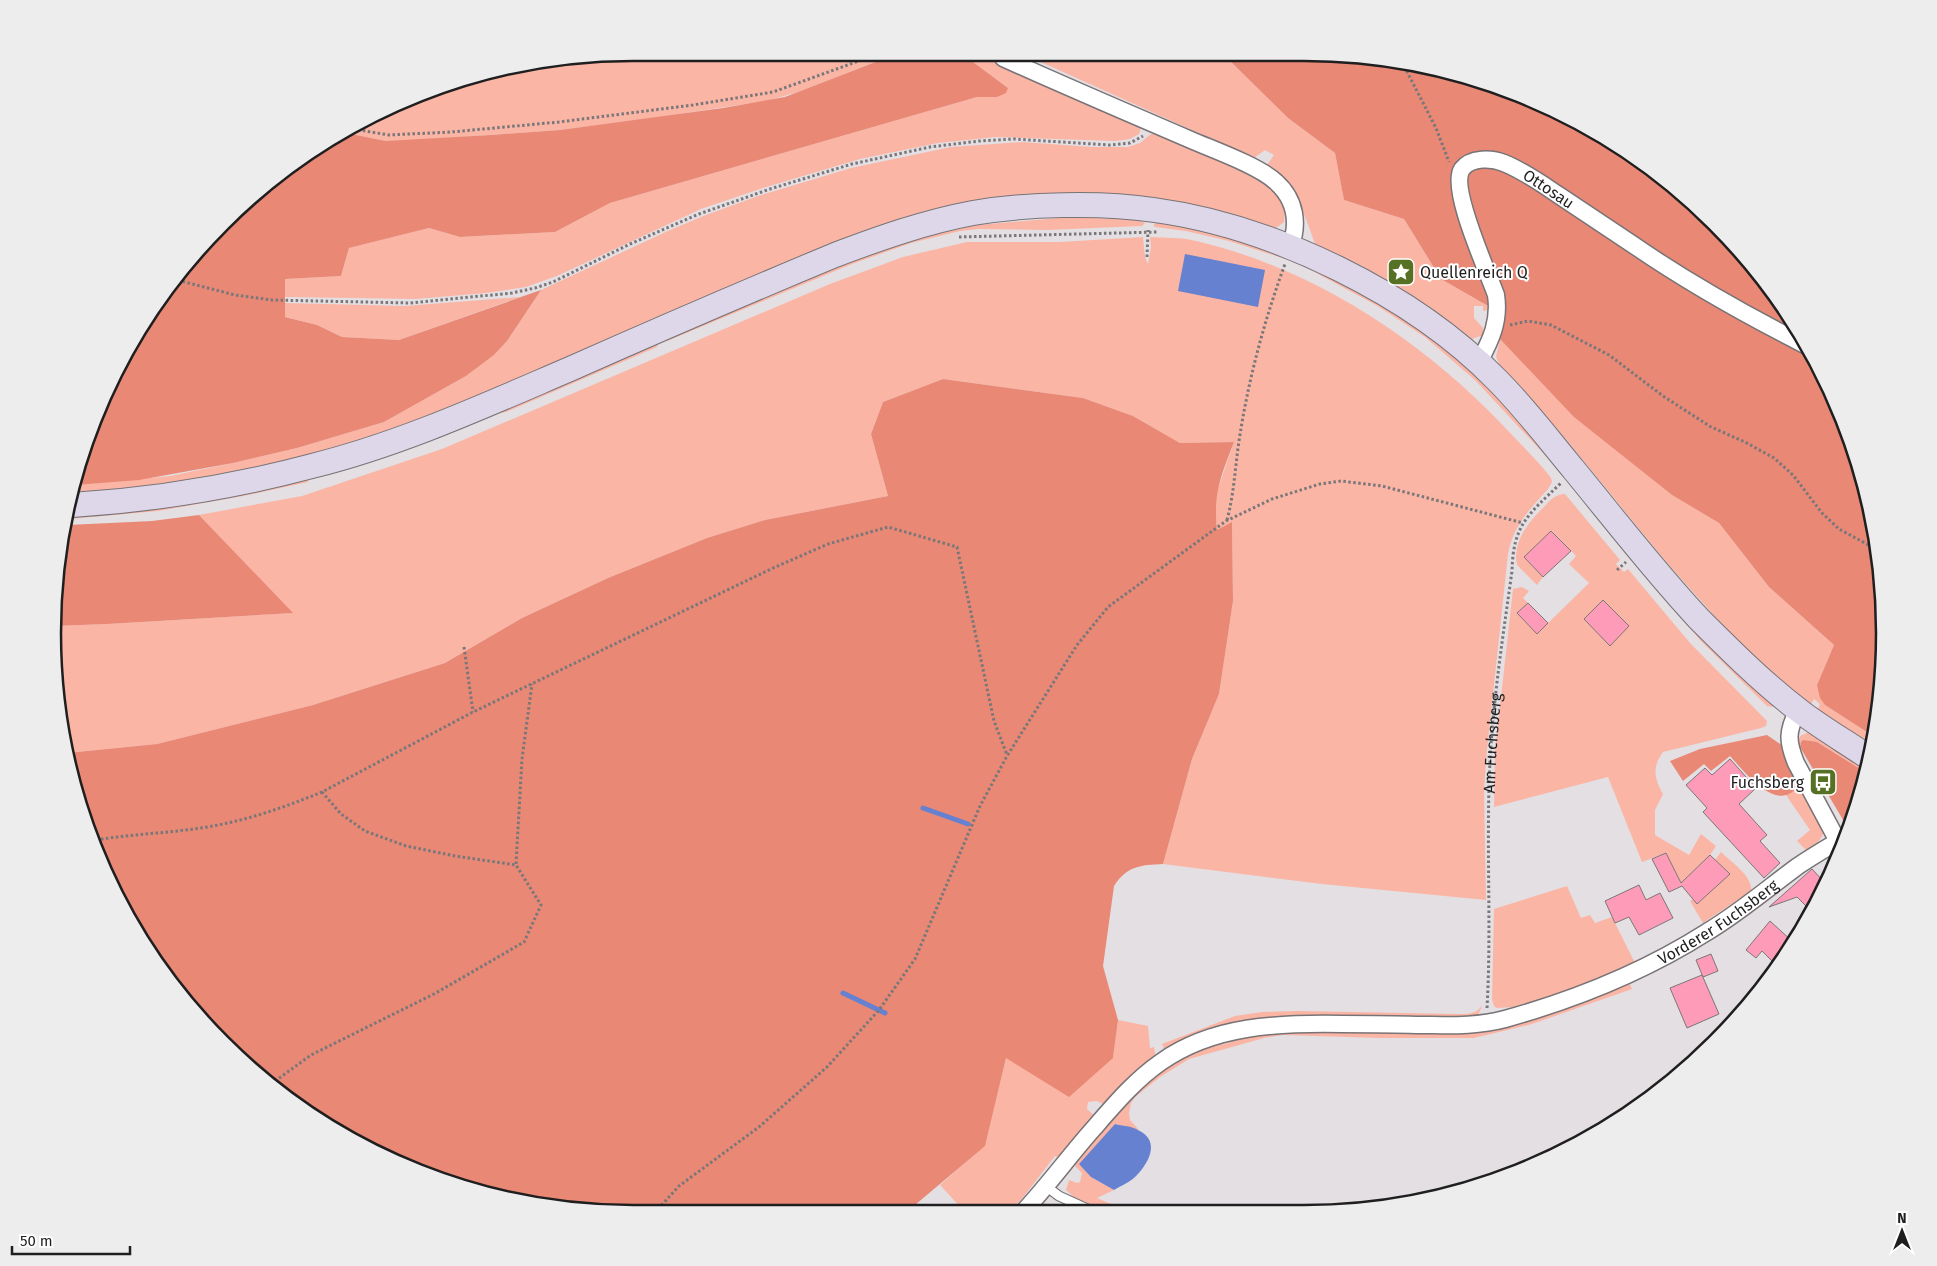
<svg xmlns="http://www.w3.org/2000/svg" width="1937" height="1266" font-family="'Fira Sans',sans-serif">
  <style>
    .green { fill: #fbb5a5 }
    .forest { fill: #e98875 }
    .water { fill: #6581cf }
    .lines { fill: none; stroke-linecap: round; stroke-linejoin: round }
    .stream { stroke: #6581cf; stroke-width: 5 }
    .building { fill: #fe9bb8; stroke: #7b7677 }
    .lane-casing { stroke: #777376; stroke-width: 11 }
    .street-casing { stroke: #777376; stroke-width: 19 }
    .secondary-casing { stroke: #777376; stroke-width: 26 }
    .path { stroke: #797779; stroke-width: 3; stroke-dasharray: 2.5 2.5; stroke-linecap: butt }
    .lane { stroke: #fff; stroke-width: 9 }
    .street { stroke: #fff; stroke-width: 16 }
    .secondary { stroke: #ddd7e9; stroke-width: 24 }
    .labels { text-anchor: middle; stroke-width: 4; stroke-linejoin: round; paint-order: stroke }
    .street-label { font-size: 16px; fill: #201f20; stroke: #fff }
    .poi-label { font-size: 16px; fill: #201f20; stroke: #fff; text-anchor: start }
    .rim { fill: none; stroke: #201f20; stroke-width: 2.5 }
  </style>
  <rect width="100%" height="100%" fill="#e3dfe3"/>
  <g class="green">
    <path d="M557,58h329l-88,34 -32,9 -121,18 -85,11 -155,11h-19l-40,-8 101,-50z"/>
    <path d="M971,58h18l148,65 4,4 -2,7 -9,5 -15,2 -119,-4 -58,6 -78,16 -97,29 -62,21 -144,67 -31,11 -40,6 -70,6 -131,-2v-18l56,-3 8,-28 80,-20 31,9 95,-5 55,-29 367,-106h20l11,-9 -35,-26z"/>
    <path d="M1032,58h195l61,60 47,35 9,47 60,19 37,60 52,30 -10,2v-5h-9v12l9,10v7l-11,4 -11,-4 -46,-36 -53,-33 -47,-22c-11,-32 -20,-58 -48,-79l7,-10 -9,-5 -11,8z"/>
    <path d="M1151,134h6l61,25 47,24 15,16 5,9 -1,14 -8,6h-5l-305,-23 -492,196 -120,43 -126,32 -154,19 2,-10 94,-9 63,-13 64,-15 87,-26 82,-46 28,-21 13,-14 34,-51 129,-60 36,-15 52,-19 93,-28 100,-21 71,-5 70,5h36l12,-4z"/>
    <path d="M1070,217l69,3 6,3 -3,3 -95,4 -69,-1 -18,2 -49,12 -59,21 -185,77 -1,-2 140,-61 103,-38 68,-15z"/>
    <path d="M1156,223l33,4 54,13 55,23 -69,-22 -43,-10 -31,-4 -2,-2z"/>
    <path d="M1143,237l2,20 3,7 3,-17 -1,-10c15,1 31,0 46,4 121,28 233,104 317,195 13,14 27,27 38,42l1,4 -4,7c-18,20 -35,37 -40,65l-21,196 -3,39 2,111 -164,-16 -159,-20 29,-105 27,-65 14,-93 -1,-79 -15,9 -2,-25 1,-12 18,-52 -54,1 -47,-27 -50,-18 -140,-19 -60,23 -12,32 17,62 -123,24 -58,18 -99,40 -86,40 -77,45 -132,42 -156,39 -90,9 -13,-82v-45l53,-2 185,-11 -93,-98 103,-19 140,-47 388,-165 73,-27 64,-15h93z"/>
    <path d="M1304,264l75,37 73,52 52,47 55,70 -84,-90 -50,-43 -49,-32 -71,-38z"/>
    <path d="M520,297l-121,43 -57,-3 -25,-12 -32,-8v-14l120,3z"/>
    <path d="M1500,339l75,78 97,78 47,28 50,64 65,58 -17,40 8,20 48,31 -2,10 -54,-35 3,-7 -6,-5 -4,7 -4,-2 -69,-63 -71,-79 -97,-119 -68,-75 -5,-11z"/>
    <path d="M658,343l-1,4 -151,65 -7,1z"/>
    <path d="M309,478l-1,4 -65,14 -85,15 -89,8 1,-6z"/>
    <path d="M1565,494l55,66 -4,4 8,8 4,-3 62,74 77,78 -1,5 -5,2 -98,24c-11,15 -9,26 0,42l-8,16v25l34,20 12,-21 15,12 -6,9 -29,28 -15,-30 -24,9 -34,-85 -114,30 1,-56 18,-162 9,-2 7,4 -6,7 5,5 -11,10 20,21 52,-51 -20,-19 7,-8 -24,-25 -28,26 19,20 -6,8 -20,-20c-5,-23 12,-44 28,-59 5,-6 11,-12 20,-12z"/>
    <path d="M1635,563l137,140 1,4 -6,-1 -66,-65z"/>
    <path d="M1809,732l57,35 -1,5 -48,-30 -17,2v3l-3,-2 3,-9z"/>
    <path d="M1800,786l24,45c-3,10 -9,14 -17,20l-10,-10 13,-11 -24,-35z"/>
    <path d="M1721,852c10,10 32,24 30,39l-48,32 -13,-22 40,-27 -15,-14z"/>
    <path d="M1567,886l14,32 9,-3 5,8 17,-6 23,46 -77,31 -45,13 -16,1 -3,-2 -2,-7 2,-90z"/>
    <path d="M1629,982l3,7 -100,35 -58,14h-94l-97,-3 -19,3 -75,21 -29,18 -25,20 -4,6 -2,10 1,7 9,10 -24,-6 -24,53 23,13 -17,8 30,13h-20l-33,-14 -8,-7 3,-10 8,3 3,-1 2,-9 -8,-8v-3l26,-35 64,-60 38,-19 23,-4 37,-14h200l2,4 22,-3z"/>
    <path d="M1483,1004l-4,9 -4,5 -203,-1 -49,9 -58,25 -3,-7 73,-28 27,-4 36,-1 158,3c11,0 21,1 27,-10z"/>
    <path d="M1118,1020l30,6 2,22 4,-1 2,12 -51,46 -8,-4 -9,1 -1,7 9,8 -36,41 -5,-2 -34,44 -12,11 -46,-1 -23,-25 45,-40 21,-87h107z"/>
  </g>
  <g class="forest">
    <path d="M886,58h85l2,4 35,26 -2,5 -9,4h-20l-367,106 -55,29 -95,5 -31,-9 -80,20 -8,28 -56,3v38l32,8 25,12 57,3 142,-50 -34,51 -13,14 -28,21 -82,46 -87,26 -64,15 -94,17 -63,5 7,-39 47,-103 43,-64 77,-82 60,-47 36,-17 40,8 105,-6 69,-5 163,-22 62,-11z"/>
    <path d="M1227,58h153l75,14 105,40 127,84 77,83 60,97 41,106 18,113 -3,113 -7,28 -48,-31 -5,-7 -3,-13 17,-40 -65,-58 -50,-64 -47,-28 -98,-78 -74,-78 2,-25 -61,-35 -37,-60 -60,-19 -9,-47 -47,-35z"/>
    <path d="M943,379l140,19 50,18 47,27 54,-1c-13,34 -21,51 -17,88l15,-8 1,79 -14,93 -27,65 -29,105c-23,1 -36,2 -49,22l-11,80 15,54 -5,38 -44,39 -63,-39 -21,88 -76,64 -351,-1 -147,-40 -68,-33 -93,-66 -54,-54 -66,-93 -58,-140 -5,-30 90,-9 156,-39 132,-42 77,-45 86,-40 99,-40 58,-18 123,-24 -17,-62 12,-32z"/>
    <path d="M199,515l94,98 -186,11 -53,2v-31l14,-70 84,-4z"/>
    <path d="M1767,735l16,11 5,20 12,20c-4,3 -9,8 -14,9 -19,6 -45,-27 -56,-39l-19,15 -7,-7 -21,17 -13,-20 30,-12z"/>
    <path d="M1803,740l14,2 48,30 -11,47 -5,11 -49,-83 1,-5z"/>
  </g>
  <g class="water">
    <path d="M1185,254l80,16 -7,37 -80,-16z"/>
    <path d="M1115,1124c7,2 17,2 23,6 24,11 10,35 -4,48 -6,5 -14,8 -20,12l-23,-13 -12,-13z"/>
  </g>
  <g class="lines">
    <g class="stream">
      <path d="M923,808l45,16"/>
      <path d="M843,993l42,20"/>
    </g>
  </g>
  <g class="building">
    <path d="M1551,531l20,20 -28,26 -19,-20z"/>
    <path d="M1603,600l26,26 -19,20 -26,-27z"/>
    <path d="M1528,603l20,20 -11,11 -20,-21z"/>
    <path d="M1730,759l26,29 -17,16 28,31 -7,6 20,22 -16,15 -61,-66 4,-4 -21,-23 19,-17 7,7z"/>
    <path d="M1666,853l15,30 29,-28 20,19 -33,30 -15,-18 -13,6 -17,-33z"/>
    <path d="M1812,869l13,14 -13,29 -15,-15 -28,10z"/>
    <path d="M1639,885l7,15 14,-7 13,25 -34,17 -10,-18 -14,6 -10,-22z"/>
    <path d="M1770,921l23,21 -17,23 -14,-14 -6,7 -10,-8z"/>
    <path d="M1711,954l7,17 -15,6 -7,-17z"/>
    <path d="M1702,975l17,39 -32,14 -17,-40z"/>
  </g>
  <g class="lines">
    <g class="lane-casing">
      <path id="lane" d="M1047,1187l12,9 33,15"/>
    </g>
    <g class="street-casing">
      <g id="street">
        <path d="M1003,58c62,28 125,55 188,82 23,10 68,26 85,42 20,18 23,42 14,66"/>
        <path id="s2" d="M1479,362c12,-22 21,-41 17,-67 -8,-23 -47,-107 -34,-126 9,-12 30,-11 42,-6 20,8 38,21 56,33 24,16 48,32 72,48 55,38 114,71 173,101"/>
        <path d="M1798,710c-11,21 -11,31 -2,53l45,84"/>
        <path id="s3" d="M1024,1211c25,-27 46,-56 70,-83 20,-23 41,-48 67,-66 52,-37 118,-39 180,-38 25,0 50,0 75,1 30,0 59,2 89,-6 72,-20 139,-47 202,-87 32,-19 61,-44 91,-66 13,-9 27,-17 40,-25"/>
      </g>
    </g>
    <g class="secondary-casing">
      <path id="secondary" d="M72,505c81,-5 161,-18 240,-39 89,-22 174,-61 258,-97 88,-39 176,-77 265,-114 45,-17 90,-33 138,-42 53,-9 128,-11 181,-3 119,16 259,84 343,170 28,28 52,60 77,90 41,50 81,102 125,149 32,32 65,65 102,93 21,16 45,30 67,45"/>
    </g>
    <g class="path">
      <path d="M1402,62l34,66 13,34"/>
      <path d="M353,129l36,6 62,-3 108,-10 134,-17 80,-13 94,-34"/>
      <path d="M959,237l198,-5"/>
      <path d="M1147,257l1,-27"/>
      <path d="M173,279l62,16 37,5 138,3 102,-10 23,-5 18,-6 77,-38 69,-30 71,-25 82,-25 78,-17 49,-6 35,-2 96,6 20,-2 13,-7"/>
      <path d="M1510,325l18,-4 23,4 58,30 54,41 48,31 34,15 29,16 19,17 29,38 17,16 37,20"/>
      <path d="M1227,520c7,-26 8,-52 12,-79 9,-60 25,-120 46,-177"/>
      <path d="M1617,570l9,-8"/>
      <path d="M464,647l9,65"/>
      <path d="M96,840c42,-7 85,-7 127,-16 34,-7 67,-19 99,-32l151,-80 298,-143 57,-25 60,-17 69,20 37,174 13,34"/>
      <path d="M516,864l6,-105 10,-75"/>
      <path id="s1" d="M1487,1008c5,-88 -2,-176 4,-263 4,-58 13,-116 21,-174 1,-47 17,-57 49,-88"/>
      <path d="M271,1084l40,-29 123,-61 90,-52 17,-37 -25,-40 -61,-9 -49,-10 -41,-15 -24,-17 -19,-22"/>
      <path d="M658,1209l21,-23 80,-59 68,-60 52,-57 36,-51 65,-153 27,-50 70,-111 31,-38 118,-86 46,-22 48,-15 21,-3 41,5 141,37"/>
    </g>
    <use href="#lane" class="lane"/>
    <use href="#street" class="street"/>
    <use href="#secondary" class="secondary"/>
  </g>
  <defs>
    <g id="sight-square" transform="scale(1.4375)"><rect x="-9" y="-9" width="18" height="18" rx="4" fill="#577124" stroke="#fff"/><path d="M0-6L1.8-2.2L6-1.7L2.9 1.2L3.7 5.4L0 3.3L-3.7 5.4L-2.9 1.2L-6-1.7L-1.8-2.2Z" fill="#fff"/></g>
    <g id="bus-square" transform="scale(1.4375)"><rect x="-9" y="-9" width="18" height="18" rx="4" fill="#577124" stroke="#fff"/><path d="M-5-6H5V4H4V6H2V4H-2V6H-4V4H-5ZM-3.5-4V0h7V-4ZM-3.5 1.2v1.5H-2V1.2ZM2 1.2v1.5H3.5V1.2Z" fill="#fff"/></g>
  </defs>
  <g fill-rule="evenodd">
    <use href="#sight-square" x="1401" y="272"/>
    <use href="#bus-square" x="1823" y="782"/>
  </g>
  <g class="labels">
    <g class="street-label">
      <text dy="6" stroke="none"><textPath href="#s2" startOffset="300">Ottosau</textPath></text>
      <text dy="6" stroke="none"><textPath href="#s1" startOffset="265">Am Fuchsberg</textPath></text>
      <text dy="6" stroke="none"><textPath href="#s3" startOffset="790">Vorderer Fuchsberg</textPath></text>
    </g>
    <g class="poi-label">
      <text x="1420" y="278">Quellenreich Q</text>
      <text x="1804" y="788" text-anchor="end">Fuchsberg</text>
    </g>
  </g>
  <path d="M0 0H1937V1266H0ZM633 61H1304A572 572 0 0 1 1876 633V633A572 572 0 0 1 1304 1205H633A572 572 0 0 1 61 633V633A572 572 0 0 1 633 61Z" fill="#ededed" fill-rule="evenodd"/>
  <path class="rim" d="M633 61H1304A572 572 0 0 1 1876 633V633A572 572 0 0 1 1304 1205H633A572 572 0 0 1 61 633V633A572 572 0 0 1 633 61Z"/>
  <g transform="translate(1902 1231)" stroke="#ffffff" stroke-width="4" paint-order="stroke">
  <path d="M0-4L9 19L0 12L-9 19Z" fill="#201f20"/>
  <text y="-8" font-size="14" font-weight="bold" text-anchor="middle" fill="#201f20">N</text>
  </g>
  <path d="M12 1246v8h118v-8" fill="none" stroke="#201f20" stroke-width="2.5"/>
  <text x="20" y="1246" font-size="15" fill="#201f20" stroke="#ffffff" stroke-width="4" paint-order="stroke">50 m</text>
</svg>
